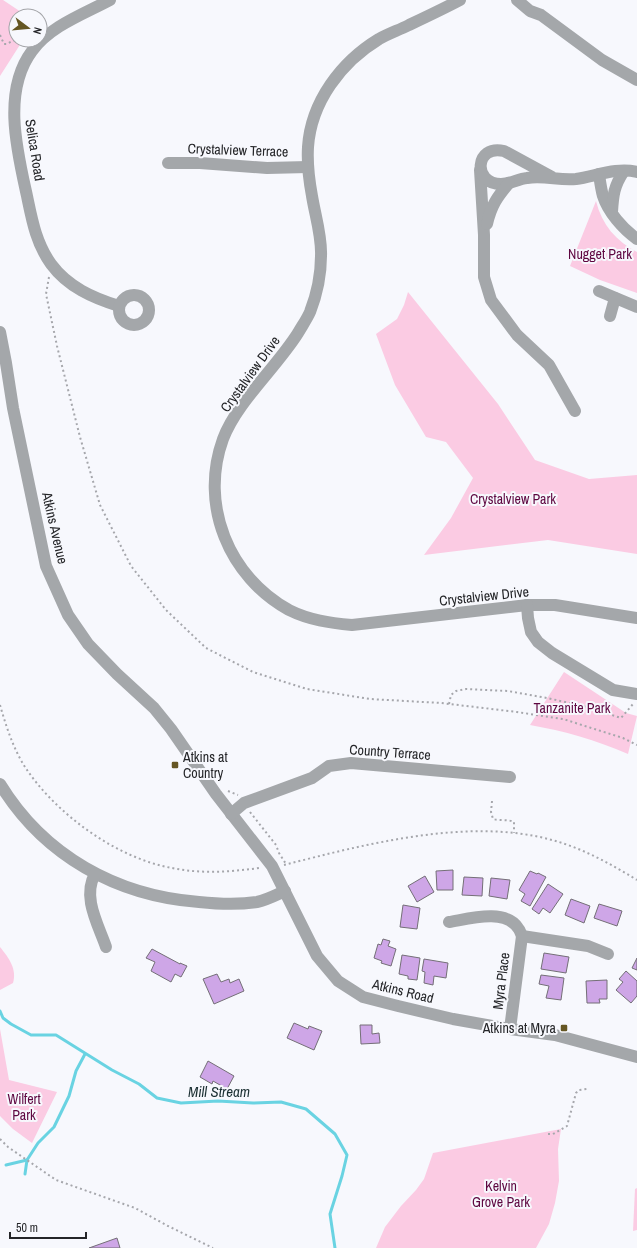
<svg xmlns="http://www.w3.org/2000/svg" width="637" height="1248" font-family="'Archivo Narrow',sans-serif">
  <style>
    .green { fill: #fbcbe3 }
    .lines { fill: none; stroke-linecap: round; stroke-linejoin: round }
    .stream { stroke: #69d3e2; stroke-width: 3 }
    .building { fill: #cea6e7; stroke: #746f77 }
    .path { stroke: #a6a7ac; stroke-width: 2; stroke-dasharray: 2 3; stroke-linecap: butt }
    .minor { stroke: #a4a7aa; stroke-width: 12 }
    .poi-dot { fill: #655623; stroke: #f7f8fd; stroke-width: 1.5 }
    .labels { text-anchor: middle; stroke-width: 4; stroke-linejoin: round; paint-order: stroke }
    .street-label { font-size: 14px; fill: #242528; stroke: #f7f8fd }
    .park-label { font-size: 14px; fill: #5e0640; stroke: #f7f8fd }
    .poi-label { font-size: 14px; fill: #242528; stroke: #f7f8fd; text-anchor: start }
    .water-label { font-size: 15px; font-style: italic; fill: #1b2f32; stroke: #f7f8fd }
  </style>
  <rect width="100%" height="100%" fill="#f7f8fd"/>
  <g class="green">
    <path d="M0,0h3l24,16h-11v24h7l-23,36z"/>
    <path d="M596,201c6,24 20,40 41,51v41l-37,-13 -30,-14z"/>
    <path d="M408,292l90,112 37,56 54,19 48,-4v79l-89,-14 -124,15 27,-37 22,-40 -27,-36 -20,-5 -31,-52 -19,-51 21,-15 7,-14z"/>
    <path d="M564,672l62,41 11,3 -9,38c-32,-14 -64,-23 -98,-29z"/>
    <path d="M0,947c9,11 17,22 13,36l-13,7z"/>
    <path d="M0,1029l9,51 48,12 -25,51 -19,-14 -13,-13z"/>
    <path d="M561,1129l-3,20 1,32 -4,22 -6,21 -13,24h-160l9,-21 16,-21 15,-16 8,-11 9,-26z"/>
    <path d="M637,1188v42l-4,1 2,-42z"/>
  </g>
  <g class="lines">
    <g class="stream">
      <path d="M0,1011l3,7 8,6 20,11h25l56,35 27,14 18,14 24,5 37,-2 35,2 28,-1 25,7 29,25 12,21 -5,21 -12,38 5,34"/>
      <path d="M6,1165l21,-5 11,-17 16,-16 15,-31 7,-25 9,-17"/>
      <path d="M25,1174l2,-14"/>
    </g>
  </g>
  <g class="building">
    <path d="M453,870v20h-16l-1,-19z"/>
    <path d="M530,871l7,3 1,-1 8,4 -16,29 -9,-5 4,-7 -6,-4z"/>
    <path d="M425,876l9,16 -17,10 -9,-16z"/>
    <path d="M464,877l19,1 -1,18 -20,-1z"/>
    <path d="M491,878l19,2 -3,19 -18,-3z"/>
    <path d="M548,884l15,10 -13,19 -7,-5 -4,6 -7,-5z"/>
    <path d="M571,899l19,7 -6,17 -19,-8z"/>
    <path d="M599,904l23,7 -5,15 -23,-8z"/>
    <path d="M403,905l17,3 -3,21 -17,-2z"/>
    <path d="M383,939l7,2 -2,5 8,3 -5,17 -10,-3 1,-2 -8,-3 4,-14 3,1z"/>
    <path d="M152,949l28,15v-1l7,3 -6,11 -6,-3 -4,8 -20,-11 4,-9 -9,-4z"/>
    <path d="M544,953l25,4 -3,16 -25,-4z"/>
    <path d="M402,955l18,3 -3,22 -9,-1v-3l-9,-2z"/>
    <path d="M637,958v12l-5,-2z"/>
    <path d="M424,959l24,4 -2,15 -12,-2 -1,9 -9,-2 1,-11 -3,-1z"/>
    <path d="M626,971l11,10v15l-6,7 -15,-13 7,-8 -4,-3z"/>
    <path d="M217,974l4,8 8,-3 1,4 9,-4 5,12 -30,13 -11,-25z"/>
    <path d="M541,975l23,3 -3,22 -15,-2 3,-12 -10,-2z"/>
    <path d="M607,980v19h-8l1,4h-13l-1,-22z"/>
    <path d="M294,1023l14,6 1,-3 13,5 -8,19 -27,-12z"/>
    <path d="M360,1025h12v9l7,-1 1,10 -19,1z"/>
    <path d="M208,1061l26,15 -7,13 -14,-8 -1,3 -12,-7z"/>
    <path d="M117,1238l3,10h-31z"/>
  </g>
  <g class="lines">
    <g class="path">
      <path d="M0,35l4,9h3l9,-5"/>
      <path d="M49,277l-3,17 11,52 23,91 20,68 31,61 35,44 40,38 47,24 54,17 63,10 71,4 76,9 46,7 60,19 14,7"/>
      <path d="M449,704l2,-9 5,-4 10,-2 42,2 39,7 40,9 34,11 12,-14"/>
      <path d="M0,705c6,21 13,43 25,62 31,47 91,91 147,101 29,6 58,4 87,0"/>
      <path d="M228,791l10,4"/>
      <path d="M492,801l-1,11 2,7c7,2 15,0 21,3v11"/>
      <path d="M250,812l26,33 3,8 7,11"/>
      <path d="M284,865c82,-21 185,-48 268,-25 30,8 59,24 85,40"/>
      <path d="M548,1134h5l14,-8 9,-33 3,-3 8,-1"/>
      <path d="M0,1139l8,8 48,33 79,28 33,18 45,22"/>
    </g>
    <g class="minor">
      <path d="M110,0c-26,14 -60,26 -78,51 -30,40 -15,100 -5,145 5,24 9,47 24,68 17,23 42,34 68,42"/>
      <path d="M460,0c-17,9 -34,17 -51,25 -10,5 -21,9 -30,14 -38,23 -68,63 -71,108 -1,17 1,33 4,49 3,19 10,40 9,60 0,19 -4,38 -11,56 -3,7 -8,14 -12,21 -22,35 -61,69 -75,106 -24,66 6,138 66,171 20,10 41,13 63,15l175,-20h28l82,13"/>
      <path d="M517,0l13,11 11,4 61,45 35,20"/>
      <path d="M168,163h32l67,5 41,-1"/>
      <path d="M480,170l4,65v42l7,23 26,35 32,30 26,46"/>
      <path d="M599,174c1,7 2,15 4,22 5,16 20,33 34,43"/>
      <path d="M552,177l-48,-26c-29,-7 -32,33 -3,33 9,0 17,-5 26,-6 17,-3 33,3 49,1 20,-3 41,-12 61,-7"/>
      <path d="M612,212c1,-17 2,-26 12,-41"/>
      <path d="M487,224c4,-18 10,-27 22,-41"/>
      <path d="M599,291l38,16"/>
      <circle cx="134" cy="310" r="15"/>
      <path d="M610,316l5,-18"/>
      <path d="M0,332l6,31 7,45 33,158 22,49 20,29 29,30 37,34 17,21 45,65 56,72 45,90 21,25 25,16 35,9 55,13 57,10 45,6 82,22"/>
      <path d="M527,605l1,13 3,14 7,10 14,11 61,37 24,4"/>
      <path d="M0,784c44,72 117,112 199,118 19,2 39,3 58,0 10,-2 19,-7 28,-11"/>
      <path d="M231,814l13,-11 68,-25 17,-12 22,-3 159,14"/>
      <path d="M95,874c-13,23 3,50 11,73"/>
      <path d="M449,922c19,-3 56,-14 69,6 2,2 3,6 4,8l-12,93"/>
      <path d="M522,936l66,10 20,8"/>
    </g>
  </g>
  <g class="poi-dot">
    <rect x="171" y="761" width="8" height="8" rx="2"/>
    <rect x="560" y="1024" width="8" height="8" rx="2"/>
  </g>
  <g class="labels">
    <g class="street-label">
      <text transform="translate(35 150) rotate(81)" y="5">Selica Road</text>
      <text transform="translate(238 150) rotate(2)" y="5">Crystalview Terrace</text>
      <text transform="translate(250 374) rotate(-54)" y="5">Crystalview Drive</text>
      <text transform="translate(55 528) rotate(77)" y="5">Atkins Avenue</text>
      <text transform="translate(484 596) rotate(-6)" y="5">Crystalview Drive</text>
      <text transform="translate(390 752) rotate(4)" y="5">Country Terrace</text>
      <text transform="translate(501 981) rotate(-83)" y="5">Myra Place</text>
      <text transform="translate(403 991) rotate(14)" y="5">Atkins Road</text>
    </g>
    <g class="park-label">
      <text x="600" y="259">Nugget Park</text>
      <text x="513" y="504">Crystalview Park</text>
      <text x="572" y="713">Tanzanite Park</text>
      <text x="24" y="1104">Wilfert<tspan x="24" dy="16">Park</tspan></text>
      <text x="501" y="1191">Kelvin<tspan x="501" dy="16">Grove Park</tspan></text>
    </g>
    <g class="poi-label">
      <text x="183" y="762">Atkins at<tspan x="183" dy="16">Country</tspan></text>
      <text x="556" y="1033" text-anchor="end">Atkins at Myra</text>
    </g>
    <g class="water-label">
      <text x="219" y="1097">Mill Stream</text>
    </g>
  </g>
  <g transform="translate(28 28) rotate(106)"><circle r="19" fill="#f7f8fd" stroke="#a3a4a8"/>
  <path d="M0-3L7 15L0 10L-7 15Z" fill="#655623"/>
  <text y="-6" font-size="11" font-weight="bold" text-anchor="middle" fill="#242528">N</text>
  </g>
  <path d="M10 1232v6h76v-6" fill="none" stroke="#242528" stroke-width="2"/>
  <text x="16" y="1232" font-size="12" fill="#242528" stroke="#f7f8fd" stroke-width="3" paint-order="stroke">50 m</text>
</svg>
